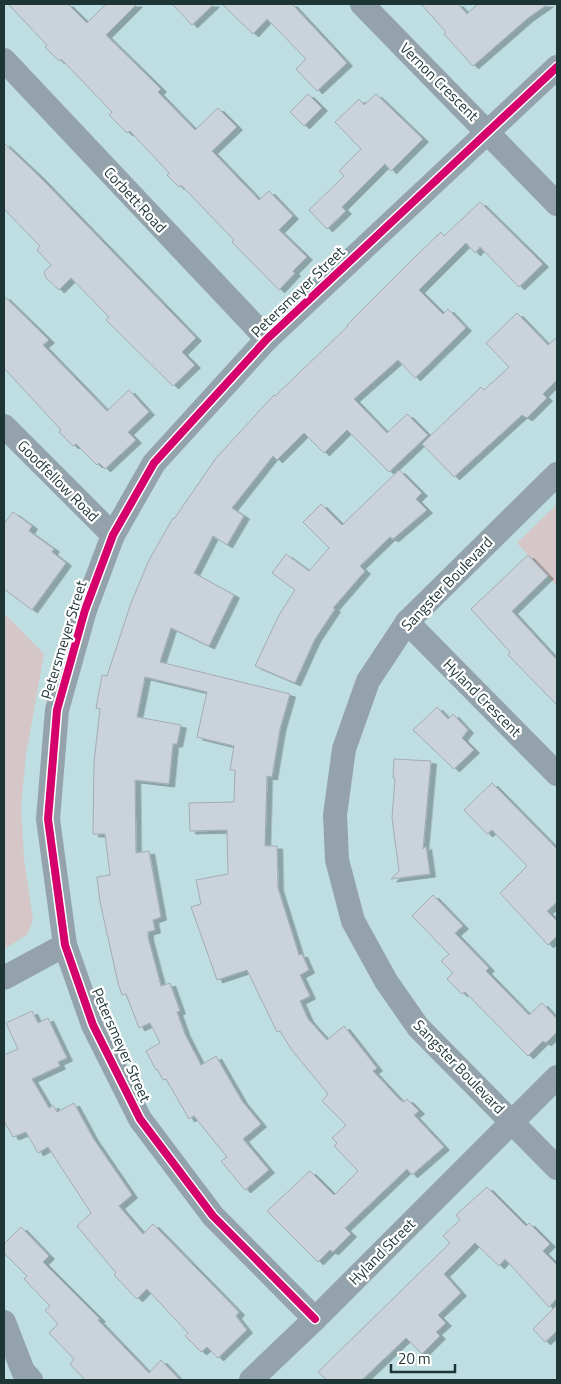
<svg xmlns="http://www.w3.org/2000/svg" width="561" height="1384" font-family="'Titillium Web',sans-serif">
  <style>
    .green { fill: #d5c7c7 }
    .building { fill: #cad2da; stroke: #a3acb4; filter: url(#shadow) }
    .lines { fill: none; stroke-linecap: round; stroke-linejoin: round }
    .minor { stroke: #93a2ab; stroke-width: 24 }
    .cycleway-casing { stroke: #fff; stroke-width: 11 }
    .cycleway { stroke: #d6006c; stroke-width: 8 }
    .labels { text-anchor: middle; stroke-width: 4.5; stroke-linejoin: round; paint-order: stroke }
    .street-label { font-size: 15px; fill: #1e3536; stroke: #fff }
  </style>
  <defs>
    <filter id="shadow"><feDropShadow dx="5.5" dy="3" stdDeviation="0" flood-color="#0004"/></filter>
  </defs>
  <rect width="100%" height="100%" fill="#bfdee1"/>
  <g class="green">
    <path d="M557,504v82l-40,-43z"/>
    <path d="M4,613l40,41 -18,101 -5,52 3,51 9,62 -6,15 -23,14z"/>
  </g>
  <g class="building">
    <path d="M8,4h60l19,19 19,-19h31l-31,31 55,54 -3,3 37,38 23,-22 19,19 -25,24 47,49 10,-9 24,25 -14,14 28,27 -14,14 2,2 -16,17 -47,-48 2,-2 -53,-55 -2,2 -12,-12 2,-2 -39,-42 -3,2 -18,-18 3,-3 -51,-53 -2,2 -14,-14 2,-2z"/>
    <path d="M172,4h42l-22,21z"/>
    <path d="M222,4h70l55,59 -30,28 -21,-22 10,-10 -39,-40 -14,15z"/>
    <path d="M421,4h37l9,10 11,-10h70l-20,14 -55,48 -29,-32 2,-2z"/>
    <path d="M308,94l14,14 -18,18 -14,-14z"/>
    <path d="M376,94l47,45 -32,32 -6,-7 -43,43 4,4 -19,18 -18,-19 35,-34 -5,-5 22,-22 -26,-27 24,-23 5,6z"/>
    <path d="M4,143l35,33 157,162 -14,14 13,13 -22,21 -67,-66 3,-3 -38,-39 -12,12 -13,-12 -2,-6 7,-7 -14,-15 3,-4 -36,-37z"/>
    <path d="M480,202l63,62 -24,23 -39,-40 -5,6 -9,-10 -47,47 24,24 5,-5 18,19 -51,50 -17,-18 -44,39 33,34 20,-19 21,21 -39,37 -42,-42 -23,23 -20,-20 -27,27 -4,-4 -41,52 12,8 -17,29 -14,-9 -19,37 40,22 -25,51 -38,-18 -11,34 130,32 -10,35 -8,48 -5,-1 -2,70h12l1,42 21,67 3,-1 7,16 -9,5 10,21 -10,5 8,18 19,21 17,-14 33,42 -4,3 27,29 4,2 3,-3 12,12 -5,4 30,32 -32,28 -5,-6 -62,59 6,6 -18,18 -3,-2 -12,12 -51,-51 43,-40 24,24 24,-24 -24,-25 3,-3 -5,-5 14,-13 -24,-24 6,-7 -37,-45 -11,-18 -3,1 -30,-62 -30,10 -26,-73 10,-3 -5,-24 32,-6 -1,-44 -37,1 -1,-28 45,-1 1,-32h-5l4,-24 -37,-9 10,-45 -62,-15 -8,40 44,8 -4,19h-4l-4,40 -34,-4 1,73 13,-2 12,66 -8,3 2,10 -7,2v5l13,49 9,-3 10,28 -3,1 8,22 16,31 15,-9 26,45 19,23 -18,15 26,31 -24,20 -24,-29 6,-4 -33,-41 -5,3 -23,-40 -3,1 -6,-11 -1,1 -10,-19 14,-8 -10,-20 -11,5 -13,-34 -4,1 -4,-12 -18,-81 -3,-25 13,-2 -5,-41h-12l1,-72 6,-53 -4,-1 6,-33 5,1 24,-73 18,-43 24,-42 1,1 42,-61 58,-63 1,1 73,-70 -1,-1 68,-68 26,-25 3,4z"/>
    <path d="M4,296l45,44 -6,5 64,66 22,-21 20,22 -21,20 8,8 -31,29 -6,-6 -2,2 -21,-21 -3,2 -14,-14 2,-2 -57,-62z"/>
    <path d="M517,313l31,32 9,-8v43l-14,14 4,4 -20,20 -5,-3 -68,62 -32,-33 59,-57 3,3 25,-23 -23,-24z"/>
    <path d="M399,470l23,23 -6,6 11,11 -34,29 -3,-2 -30,29 5,5 -32,37 2,1 -20,30 -20,44 -40,-17 24,-51 16,-25 -23,-17 14,-19 23,17 20,-23 -26,-26 18,-18 21,21z"/>
    <path d="M13,512l19,14 -3,5 25,18 -2,3 14,11 -34,47 -28,-21v-65z"/>
    <path d="M528,555l20,21 -36,35 45,49v45l-49,-50 2,-3 -39,-43z"/>
    <path d="M437,707l11,12 5,-5 15,16 -6,8 12,12 -20,19 -41,-39z"/>
    <path d="M394,759l37,2 -8,88 3,-3 4,28 -39,5 8,-8 -7,-53 3,-40h-2z"/>
    <path d="M492,783l65,66v53l-10,9 10,10v15l-9,9 -48,-52 27,-27 -35,-36 -5,4 -23,-24z"/>
    <path d="M433,895l30,31 -8,7 34,35 -3,3 43,44 13,-12 15,16v13l-11,11 -3,-2 -15,15 -63,-64 -3,2 -15,-15 6,-6 -12,-12 8,-7 -37,-38z"/>
    <path d="M32,1011l6,12 10,-5 19,40 -9,4 2,4 -28,13 17,29 4,-3 4,7 17,-9 19,35 39,57 -13,11 24,28 10,-10 86,88 -3,4 11,14 -29,28 -11,-11 -6,5 -16,-16 3,-3 -41,-44 -10,10 -23,-24 2,-2 -39,-47 14,-13 -43,-66 -10,6 -12,-21 -13,5 -9,-16v-66l14,-6 -12,-26z"/>
    <path d="M487,1187l39,39 3,-3 21,21 -7,7 14,14v33l-8,9 -44,-48 -6,7 -24,-23 -31,31 17,19 -23,22 8,8 -10,9 4,4 -18,18 -16,-16 -44,42h-35l-9,-8 132,-129 -7,-7 17,-16 -4,-5z"/>
    <path d="M21,1227l28,29 -6,6 57,57 -2,1 51,53 12,-13 19,20h-95l-15,-16 4,-5 -25,-26 9,-9 -13,-14 5,-4 -26,-27 3,-3 -23,-23v-9z"/>
    <path d="M557,1305v26l-12,11 -12,-13z"/>
  </g>
  <g class="lines">
    <g class="minor">
      <path d="M362,4l195,200"/>
      <path d="M4,60l263,279"/>
      <path d="M4,426l109,109"/>
      <path d="M557,474l-150,148 -39,59 -24,68 -9,66 2,45 16,61 33,60 32,46 139,141"/>
      <path d="M407,622l150,152"/>
      <path d="M4,978l61,-33"/>
      <path d="M315,1319l-102,-103 -73,-97 -47,-94 -28,-80 -17,-126 9,-109 28,-100 28,-75 41,-72 113,-124 290,-272"/>
      <path d="M4,1322l19,49 8,9"/>
      <path d="M251,1380l64,-61 242,-242"/>
    </g>
    <g class="cycleway-casing">
      <path id="cycleway" d="M315,1319l-102,-103 -73,-97 -47,-94 -28,-80 -17,-126 9,-109 28,-100 28,-75 41,-72 113,-124 290,-272"/>
    </g>
    <use href="#cycleway" class="cycleway"/>
  </g>
  <g class="labels">
    <g class="street-label">
      <text transform="translate(439 82) rotate(45)" y="5">Vernon Crescent</text>
      <text transform="translate(135 200) rotate(47)" y="5">Corbett Road</text>
      <text transform="translate(298 292) rotate(-44)" y="5">Petersmeyer Street</text>
      <text transform="translate(58 481) rotate(45)" y="5">Goodfellow Road</text>
      <text transform="translate(447 584) rotate(-46)" y="5">Sangster Boulevard</text>
      <text transform="translate(64 640) rotate(-73)" y="5">Petersmeyer Street</text>
      <text transform="translate(482 698) rotate(45)" y="5">Hyland Crescent</text>
      <text transform="translate(121 1045) rotate(66)" y="5">Petersmeyer Street</text>
      <text transform="translate(459 1067) rotate(46)" y="5">Sangster Boulevard</text>
      <text transform="translate(382 1252) rotate(-45)" y="5">Hyland Street</text>
    </g>
  </g>
  <rect width="561" height="1384" fill="none" stroke="#1e3536" stroke-width="10"/>
  <path d="M391 1364v8h64v-8" fill="none" stroke="#1e3536" stroke-width="2.5"/>
  <text x="398" y="1364" font-size="15" fill="#1e3536" stroke="#ffffff" stroke-width="4" paint-order="stroke">20 m</text>
</svg>
